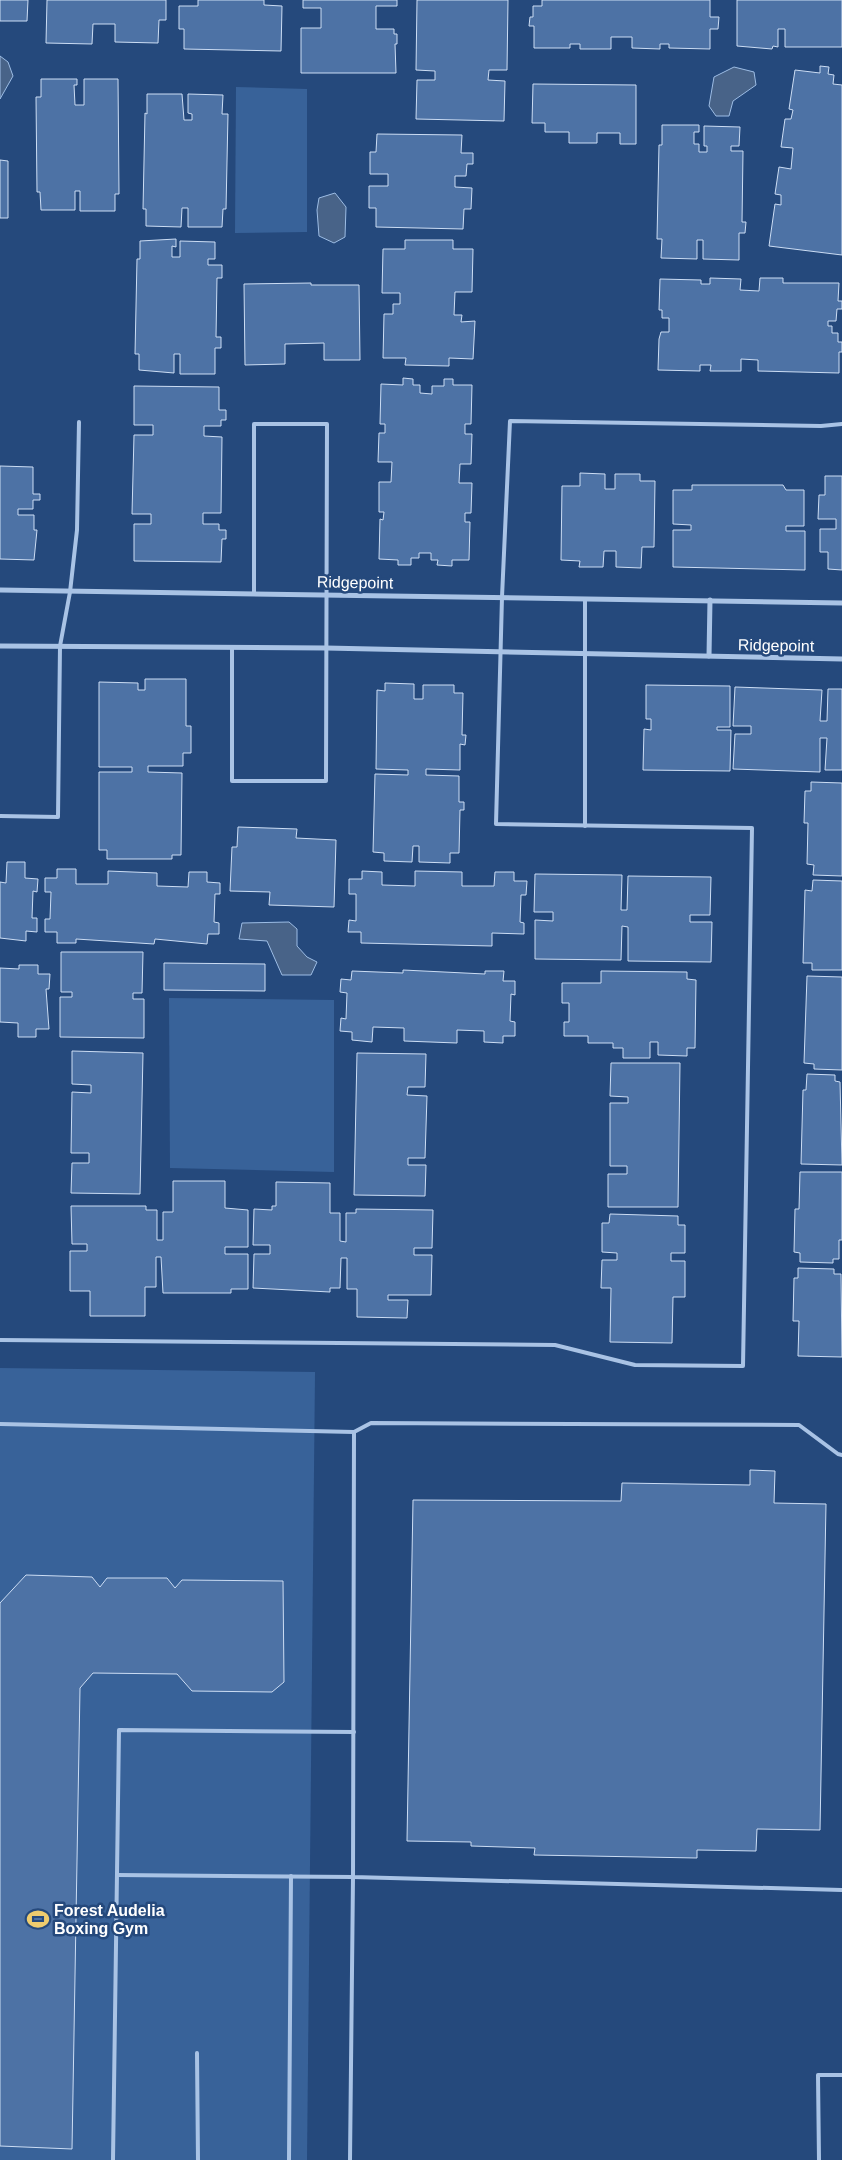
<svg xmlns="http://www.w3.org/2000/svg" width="842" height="2160" font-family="Helvetica,sans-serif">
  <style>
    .green { fill: #386299 }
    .water { fill: #486388; stroke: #9dbde5 }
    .building { fill: #4d72a5; stroke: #ccddf4 }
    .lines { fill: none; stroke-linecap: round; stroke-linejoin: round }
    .service { stroke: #a9c3e5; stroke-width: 4 }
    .minor { stroke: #a9c3e5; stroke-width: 5 }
    .labels { text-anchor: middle; stroke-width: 5; stroke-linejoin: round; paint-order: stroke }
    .street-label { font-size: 16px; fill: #fff; stroke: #25497c }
    .poi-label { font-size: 16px; font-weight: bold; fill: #fff; stroke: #25497c; text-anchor: start }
  </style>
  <rect width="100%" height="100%" fill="#25497c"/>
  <g class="green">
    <path d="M236,87l71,2v143l-72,1z"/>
    <path d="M169,998l165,2v172l-164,-4z"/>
    <path d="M0,1368l315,4 -8,788h-307z"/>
  </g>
  <g class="water">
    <path d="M0,56l8,6 5,14 -13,23z"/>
    <path d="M734,67l20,5 2,13 -23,16 -4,15h-13l-7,-10 5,-29z"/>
    <path d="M335,193l11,14 -1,30 -11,6 -15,-7 -2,-26 2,-12z"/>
    <path d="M289,922l8,7v17l10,11 10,5 -6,13h-29l-15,-34 -28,-2 3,-16z"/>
  </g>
  <g class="building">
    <path d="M0,0h28l-1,21h-27z"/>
    <path d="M47,0h119v20h-7l-1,23 -43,-1v-18h-22l-1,20 -46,-1z"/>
    <path d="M198,0h66v5l18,1 -1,45 -97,-2v-20h-5v-23h19z"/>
    <path d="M303,0h94v6h-21v23h18v5h3v10h-2l1,29h-95v-45h20v-20h-18z"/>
    <path d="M417,0h91l-1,70h-18l-1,10 17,1 -1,40 -88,-2 1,-39h18v-9l-19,-1z"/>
    <path d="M542,0h168v17h9l-1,12h-8v20l-41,-1v-4h-9v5l-28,-1v-11h-21v12h-31v-5h-10v4h-36v-22h-5l1,-9h3v-11h9z"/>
    <path d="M737,0h105v47h-57v-18h-7v18l-5,-1 -1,3 -35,-3z"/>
    <path d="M820,66l9,1 -1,7 6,1 -1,9 9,1v170l-73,-9 6,-42 6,1v-10l-6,-1 4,-27 12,2 2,-21 -12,-1 4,-28h6l2,-9 -4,-1 6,-39 25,3z"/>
    <path d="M41,79h36v6h-3l1,20h9v-26h34l1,115h-4v17h-35v-20h-5v19h-34l-1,-18h-3l-1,-95h5z"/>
    <path d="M533,84l103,1v59h-16v-11h-23v10h-28v-11h-24v-9h-13z"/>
    <path d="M147,94h35l2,26h8v-6l-4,-1v-19l35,1 -1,19h6l-2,95h-3l-1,18h-34v-19h-6l-1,19 -35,-1v-17h-3l2,-96 2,1z"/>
    <path d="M662,125h37v7h-5v12h5v8h8v-6h-3v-20l36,1 -1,19h-8v5h12l-1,71h4l-1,11h-6v27l-36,-1v-19h-6v19l-36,-1 1,-19h-5l2,-94h3z"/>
    <path d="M377,134l85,1 -1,18h12v11h-6l-1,12h-11v11l17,1 -1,21h-7l-1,20 -87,-2v-19h-7v-22h19v-12h-18v-22h6z"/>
    <path d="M0,160l8,1v57h-8z"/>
    <path d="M176,239v8l-4,-1v11h8v-16l35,1v17h-7v6h14v13h-5l-1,59h5v11h-6v26h-35v-20h-6v19l-35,-3v-16h-4l2,-95h3v-18z"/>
    <path d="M405,240h48v9h20l-1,43h-17l-1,23h8l-1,7 14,-1 -2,38 -24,-1v8l-44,-1 1,-7h-23l1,-44h9v-10h7v-11h-18l1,-44h22z"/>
    <path d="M710,278l31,1 -1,11 19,1 1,-13h23v5h56l-1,18h4v8h-5l-1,12h-8v5h4v7h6v9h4v10h-3v21l-81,-2v-11l-17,-1v12h-31l1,-6h-11v6l-42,-1 1,-31 2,-7h8v-14h-7v-8h-3l1,-31 41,1v4h9z"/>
    <path d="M311,283v2h48l1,75h-36v-17l-39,1v20l-40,1 -1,-81z"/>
    <path d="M403,378l10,1v6h7v8l12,1v-8h12v-7h9v6h19l-1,39h-6v10h7l-1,30h-11l-1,19h13l-1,30h-6v9h5l-1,38h-17v6l-15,-1 1,-5h-7v-7h-12v5h-8v7h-13v-5l-19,-1 1,-40 3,1 1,-8h-5v-30h12l1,-20h-14l1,-29h6v-9h-5l1,-40 22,1z"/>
    <path d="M134,386l85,1v23h7v10h-5v6h-17v10l18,1 -1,76h-18v11h16v6h7v9h-4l-1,23 -87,-1v-37h17v-10h-19l2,-79h19v-10h-19z"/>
    <path d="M0,466l33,1v27h7v6h-7v9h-15v6h16v15h3l-3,30 -34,-1z"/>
    <path d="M580,473l25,1v15h10v-15h25v7h15l-1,66h-12l-1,21 -25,-1v-16h-12l-1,16h-24l1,-6 -19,-1 1,-74h18z"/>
    <path d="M825,476h17v94l-14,-1v-17h-8v-23h16v-10h-18l1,-24h6z"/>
    <path d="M692,485h91l3,5h18v36h-18v5h19v39l-132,-3v-37h18v-5l-18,-1v-34h19z"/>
    <path d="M145,679h41v47h5v27h-8v13h-35v6l34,1 -1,82h-9v4h-65v-9h-8v-78h33v-5h-33v-85l39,1v7h7z"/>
    <path d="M385,683l29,1v15h9v-14h31v8h9l-1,42h4l-1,10 -5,-1v26l-34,-1v6l33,1v26h5v8h-4l-1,43h-9v10l-31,-1v-16h-6l-1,16 -28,-1v-8l-11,-1 2,-78 33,1v-5l-32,-1 1,-79 8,1z"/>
    <path d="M646,685l84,1v41h-13v3h14l-1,41 -87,-1 1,-41 7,1v-11h-5z"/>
    <path d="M735,687l87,3 -2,31h7l1,-32h14v81h-17l2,-32h-7v34l-87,-3 2,-35h16v-8h-18z"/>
    <path d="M811,782l31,1v93l-29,-1 1,-10 -7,-1 1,-41h-4l1,-32h6z"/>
    <path d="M238,827l59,2 -1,9 40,2 -2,67 -65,-2 1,-13 -40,-1 2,-44h5z"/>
    <path d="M7,862h18v16l13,1 -1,13 -4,-1 -1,27h5v14l-11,-1v10l-26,-3v-56l6,1z"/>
    <path d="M57,869h19v15h32v-13l49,2v13l31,1 1,-15h18v10l13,1v11h-5l-1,28 5,1v11h-11l-1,10 -52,-5 -1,5 -78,-5v4h-19v-11h-12v-13h5l1,-27h-6v-14h12z"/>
    <path d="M362,871l20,1v13l33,1v-15l47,1v14h32l1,-14h19v9h13l-1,14h-5l-1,27 4,1v11l-32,-1v13l-131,-3v-11h-13l1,-12 7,1v-27h-7v-15h13z"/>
    <path d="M535,874l87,1 -1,35h6l1,-34 83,1 -1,38h-20v7h22l-1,40 -83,-1v-34l-6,-1 -1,34 -86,-1v-39l18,1v-9h-19z"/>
    <path d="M813,880l29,1v89h-30v-7h-9l2,-73 7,1z"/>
    <path d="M61,952h82l-1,41h-9v6h11v39l-84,-1v-40h12v-5h-11z"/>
    <path d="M164,963l101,1v27l-101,-1z"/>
    <path d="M19,965h19v9h12l-1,15h-3l3,40h-13v8h-18v-14l-18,-1v-54l19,1z"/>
    <path d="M403,970l82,4v-3h19l-1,10h12v14l-4,-1 -1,27 5,1v14h-12v7l-19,-1v-11l-27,-1v13l-53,-2v-13l-31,-1 -1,15 -20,-2v-8l-12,-1 1,-13 5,1 1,-26 -7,-1 1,-13 10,1 1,-9 51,2z"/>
    <path d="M601,971l86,1v7l9,1 -1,68h-8v8l-29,-1v-13h-8v16h-27v-10h-10v-5h-25v-7h-24v-14h5v-19h-7v-20h39z"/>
    <path d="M807,976l35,1v93l-28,-1v-5l-10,-1z"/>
    <path d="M72,1051l71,2 -3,141 -69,-1 1,-30h17v-10h-18l1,-61 19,1v-8l-19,-1z"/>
    <path d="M357,1053l69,1 -1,33h-17l-1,8 20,1 -2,62h-17v7h18l-1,31 -71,-1z"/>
    <path d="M611,1063h69l-2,144h-70v-33h19v-8h-17v-63h18v-6l-18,-1z"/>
    <path d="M807,1074l28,1v6l5,1 2,83 -41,-1 2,-74h3z"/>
    <path d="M800,1172h42v68h-3v19h-6v4l-33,-1v-9l-6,-1 1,-43h4z"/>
    <path d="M173,1181h52v27l23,2v37h-23v7h23v35h-17v4h-68l-2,-36h-5v30h-11v29h-55v-25h-20v-40h17v-7h-15l-1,-38h75v4h11v30h6v-28h10z"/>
    <path d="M276,1182l54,1v30h10v28l6,1v-29h10v-4l77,1 -1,38h-18v7h18l-1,40h-43v5h20l-1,18 -50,-1v-28h-10v-31h-6l-1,30h-10v4l-77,-4 1,-34h16v-9h-17l1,-36 18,1v-4h4z"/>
    <path d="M610,1214l68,2v9h7v28h-14v8h14v36h-12l-1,46 -62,-1 1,-54h-10l1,-28h15v-7l-15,-1v-29h7z"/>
    <path d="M798,1268l36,1v5h7l1,83 -44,-1 1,-35h-6l1,-43h4z"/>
    <path d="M750,1470l25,1 -1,32 52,1 -6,326 -63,-1 -1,22 -59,-1v8l-163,-3 1,-7 -64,-2v-4l-64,-1 6,-341 208,1 1,-18 128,2z"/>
    <path d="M26,1575l66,2 8,10 7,-9h60l8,10 7,-8 101,1 1,101 -12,10 -80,-1 -15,-17 -84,-1 -13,15 -8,461 -72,-3v-543z"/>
  </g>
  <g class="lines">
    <g class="service">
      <path d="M232,647v134h94l1,-357h-73v169"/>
      <path d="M0,816l58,1 2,-171 10,-54 7,-62 2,-108"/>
      <path d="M585,826v-227"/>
      <path d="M0,1340l555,5 80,20 108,1 9,-538 -256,-4 6,-227 8,-176 311,5 21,-2"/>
      <path d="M0,1424l354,8"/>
      <path d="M842,1455l-4,-1 -39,-29 -428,-2 -17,9 -1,445 489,13"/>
      <path d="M117,1875l236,2 -3,283"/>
      <path d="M197,2053l1,107"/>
      <path d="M113,2160l6,-430 235,2"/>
      <path d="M289,2160l2,-284"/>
      <path d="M819,2160l-1,-85h24"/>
    </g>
    <g class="minor">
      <path d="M0,590l842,13"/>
      <path d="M0,646l326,2 516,11"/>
      <path d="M709,656l1,-56"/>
    </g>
  </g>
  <defs>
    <g id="stadium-bare" transform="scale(1.725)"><path d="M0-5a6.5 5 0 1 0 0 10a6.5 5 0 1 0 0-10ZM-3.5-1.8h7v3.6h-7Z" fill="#eecc6e" stroke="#25497c" stroke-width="2.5" paint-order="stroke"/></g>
  </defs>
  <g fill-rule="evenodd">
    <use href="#stadium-bare" x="38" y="1919"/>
  </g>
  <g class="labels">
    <g class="street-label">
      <text transform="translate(355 582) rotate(1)" y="6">Ridgepoint</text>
      <text transform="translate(776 645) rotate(1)" y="6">Ridgepoint</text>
    </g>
    <g class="poi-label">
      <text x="54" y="1916">Forest Audelia<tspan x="54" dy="18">Boxing Gym</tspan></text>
    </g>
  </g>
</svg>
